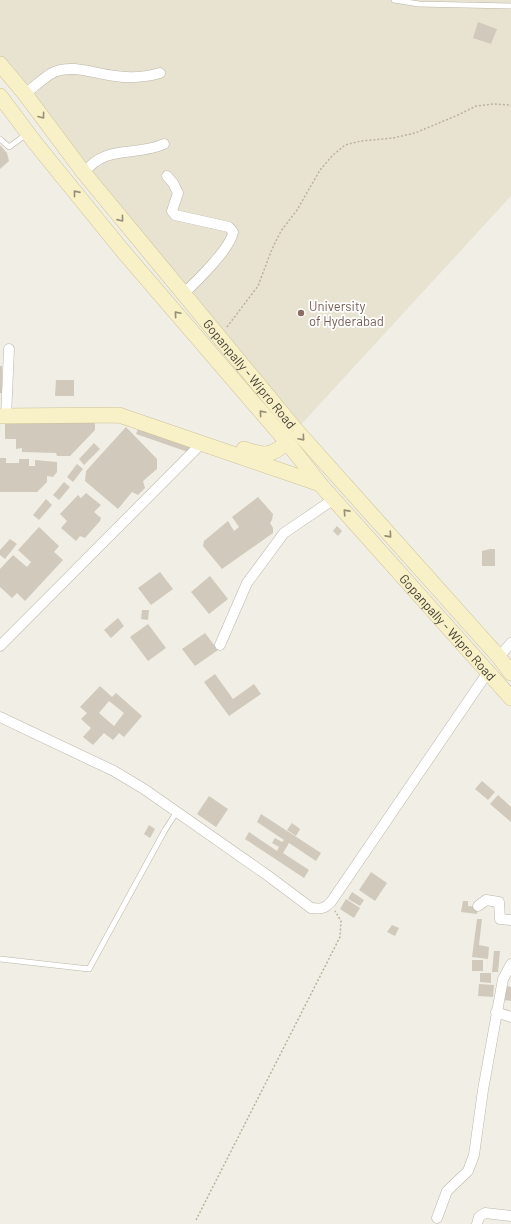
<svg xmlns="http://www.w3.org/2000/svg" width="511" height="1224" font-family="Barlow,sans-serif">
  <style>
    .education { fill: #e8e3d0 }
    .building { fill: #d1cabc; fill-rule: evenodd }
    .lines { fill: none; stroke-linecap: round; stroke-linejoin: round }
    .lane-casing { stroke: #bbb6a9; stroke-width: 6 }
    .street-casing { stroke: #bbb6a9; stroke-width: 11 }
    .secondary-casing { stroke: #ccc299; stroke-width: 16 }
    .path { stroke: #bbb29c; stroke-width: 1.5; stroke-dasharray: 2 2; stroke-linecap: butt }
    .lane { stroke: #fff; stroke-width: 5 }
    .street { stroke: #fff; stroke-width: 10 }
    .secondary { stroke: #f8f0c7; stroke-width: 15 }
    .oneway { stroke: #948e77 }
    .education-dot { fill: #8d6e63; stroke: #fff; stroke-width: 1.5 }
    .labels { text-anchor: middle; stroke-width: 3.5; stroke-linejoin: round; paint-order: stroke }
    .education-label { font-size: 13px; fill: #785e54; stroke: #fff; text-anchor: start }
    .street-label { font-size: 13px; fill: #423e35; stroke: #fff }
  </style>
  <rect width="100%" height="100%" fill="#f0eee5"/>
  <path class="education" d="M0,0h511v196l-215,234 -296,-354z"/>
  <g class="building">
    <path d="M478,22l19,7 -6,15 -18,-6z"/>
    <path d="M0,145l7,8 2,8 -9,8z"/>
    <rect x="0" y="366" width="2" height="27"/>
    <path d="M56,380h18v16h-19z"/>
    <path d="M5,422l90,1v7l-25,26h-13l-1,-3 -34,-1v-4l-6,1v-10h-11z"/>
    <path d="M126,427l31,32v10l-14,12 2,7 -7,7 -6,-3 -14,17 -33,-28 1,-10z"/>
    <path d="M138,429l52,18 -2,5 -52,-18z"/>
    <path d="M94,443l6,6 -16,16 -5,-6z"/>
    <path d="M0,458h6v5h13v-4h10v7h6v-6l22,2v10l-4,5 -6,-1v6l-10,10h-37z"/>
    <path d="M77,464l6,5 -10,13 -6,-5z"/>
    <path d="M64,482l6,5 -11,13 -6,-5z"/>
    <path d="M86,493l15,12 -7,7 7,6 -1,3 -15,17 -5,-2 -4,5 -15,-13 6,-7 -7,-7 18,-19 3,3z"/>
    <path d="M258,497l15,17 -1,6 -2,3 3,5v5l-51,36 -19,-23 1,-5 24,-20 6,10 5,-4 -7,-10z"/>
    <path d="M46,499l6,6 -13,15 -6,-5z"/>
    <path d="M337,526l5,5 -4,5 -5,-5z"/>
    <path d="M39,527l20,19 -5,6 9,8 -38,41 -8,-8 -5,5 -12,-11v-18l13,-14 14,12 4,-5 -13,-12z"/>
    <path d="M10,539l7,5 -12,15 -5,-4v-5z"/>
    <path d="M490,549h5v17h-13v-15z"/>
    <path d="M160,572l13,17 -22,16 -13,-17z"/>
    <path d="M210,576l18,23 -19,15 -18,-22z"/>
    <path d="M142,610h7l-1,10 -7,-1z"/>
    <path d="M118,618l6,8 -13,12 -7,-8z"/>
    <path d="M148,624l18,24 -18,13 -18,-24z"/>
    <path d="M205,633l13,17 -23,16 -13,-17z"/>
    <path d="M215,674l18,25 21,-15 7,10 -32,22 -25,-34z"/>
    <path d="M100,686l12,11 4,-4 26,23 -18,21 -5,-4 -6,7 -9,-7 -11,12 -10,-8 8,-9 -10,-9 6,-6 -7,-6zM109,701l15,12 -10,13 -15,-13z"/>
    <path d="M482,781l13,11 -7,8 -13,-11z"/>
    <path d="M498,795l13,12v15l-21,-18z"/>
    <path d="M209,796l19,13 -12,18 -19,-13z"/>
    <path d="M261,814l60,39 -5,8 -27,-18 -6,10 26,17 -5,8 -59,-39 4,-7 28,19 2,-4 -7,-4 3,-5 7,4 2,-2 -27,-18z"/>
    <path d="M292,823l8,6 -4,7 -9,-6z"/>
    <path d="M149,825l6,4 -5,9 -6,-4z"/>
    <path d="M371,872l16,11 -12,18 -16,-11z"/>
    <path d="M352,892l12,8 -4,6 -12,-7z"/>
    <path d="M346,899l14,9 -6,10 -14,-9z"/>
    <path d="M463,901h5v5l10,1 -1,7 -16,-2z"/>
    <path d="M477,919h5l-3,26 10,2 -1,12 -16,-2z"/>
    <path d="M392,925l7,3 -4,8 -8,-4z"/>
    <path d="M494,951h6l-2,21h-6z"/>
    <rect x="472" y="960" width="11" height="11"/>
    <path d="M480,973h11v10l-11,-1z"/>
    <path d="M479,984l15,1 -1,12 -15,-1z"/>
    <path d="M507,986l4,1v14l-7,-1z"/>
  </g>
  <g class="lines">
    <g class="lane-casing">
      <g id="lane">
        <path d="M394,0l25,4 92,2"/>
        <path d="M0,139l9,8 18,-13"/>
        <path d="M0,959l89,10 76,-139 11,-17"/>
      </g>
    </g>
    <g class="street-casing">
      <g id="street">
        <path d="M25,94c9,-7 19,-17 29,-22 19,-8 41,2 61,4 14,2 31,1 45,-3"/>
        <path d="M84,173c21,-29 51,-16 80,-29"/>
        <path d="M167,176l6,7 5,10 -6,18 3,4 54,12 4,5c-2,16 -37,50 -50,62"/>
        <path d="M6,416l3,-67"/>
        <path d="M220,645l27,-62 37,-50 50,-34"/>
        <path d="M0,646l202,-203"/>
        <path d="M499,657l12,-14"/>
        <path d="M0,717l114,54 30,18 123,86 44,33c9,1 14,1 20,-6l157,-230"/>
        <path d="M478,906l8,-6 13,2 1,17 11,1"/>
        <path d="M496,1012l15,5"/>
        <path d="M437,1218l10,-27 21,-20 6,-16 9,-65 20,-111 8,-15"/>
        <path d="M477,1224l2,-7 6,-4 26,3"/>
      </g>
    </g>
    <g class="secondary-casing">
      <g id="secondary">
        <path id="s1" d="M0,64l25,30 59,79 212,257 203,227 12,16"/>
        <path id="s2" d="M0,96l36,48 86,106 165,192 33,42 191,214"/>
        <path d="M0,416l119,-1 201,69"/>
        <path d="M244,449c20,7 27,8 43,-7"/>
      </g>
    </g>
    <g class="path">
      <path d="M227,327l31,-41 14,-37 9,-18 16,-21 23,-40 12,-14 13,-11 16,-4 32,-3 22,-5 43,-18 18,-9 17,-2 18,1"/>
      <path d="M196,1220l144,-283 1,-16 -6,-10"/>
    </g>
    <use href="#lane" class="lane"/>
    <use href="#street" class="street"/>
    <use href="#secondary" class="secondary"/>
  </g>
  <defs><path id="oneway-chevron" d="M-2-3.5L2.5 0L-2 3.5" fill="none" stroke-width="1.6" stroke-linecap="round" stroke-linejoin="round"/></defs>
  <g class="oneway">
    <use href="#oneway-chevron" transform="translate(42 116) rotate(53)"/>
    <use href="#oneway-chevron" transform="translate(76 193) rotate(-129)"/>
    <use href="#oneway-chevron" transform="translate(121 219) rotate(51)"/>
    <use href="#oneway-chevron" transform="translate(177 314) rotate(-131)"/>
    <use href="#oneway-chevron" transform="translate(262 413) rotate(-131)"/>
    <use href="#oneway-chevron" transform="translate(302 438) rotate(49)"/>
    <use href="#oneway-chevron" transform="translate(346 512) rotate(-132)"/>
    <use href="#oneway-chevron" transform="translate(389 535) rotate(48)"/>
  </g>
  <circle class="education-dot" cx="301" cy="313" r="4"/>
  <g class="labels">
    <g class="education-label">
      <text x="309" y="311">University<tspan x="309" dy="15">of Hyderabad</tspan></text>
    </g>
    <g class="street-label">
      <text dy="5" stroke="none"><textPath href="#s1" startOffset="398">Gopanpally - Wipro Road</textPath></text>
      <text dy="5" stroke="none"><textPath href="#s2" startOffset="695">Gopanpally - Wipro Road</textPath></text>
    </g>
  </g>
</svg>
